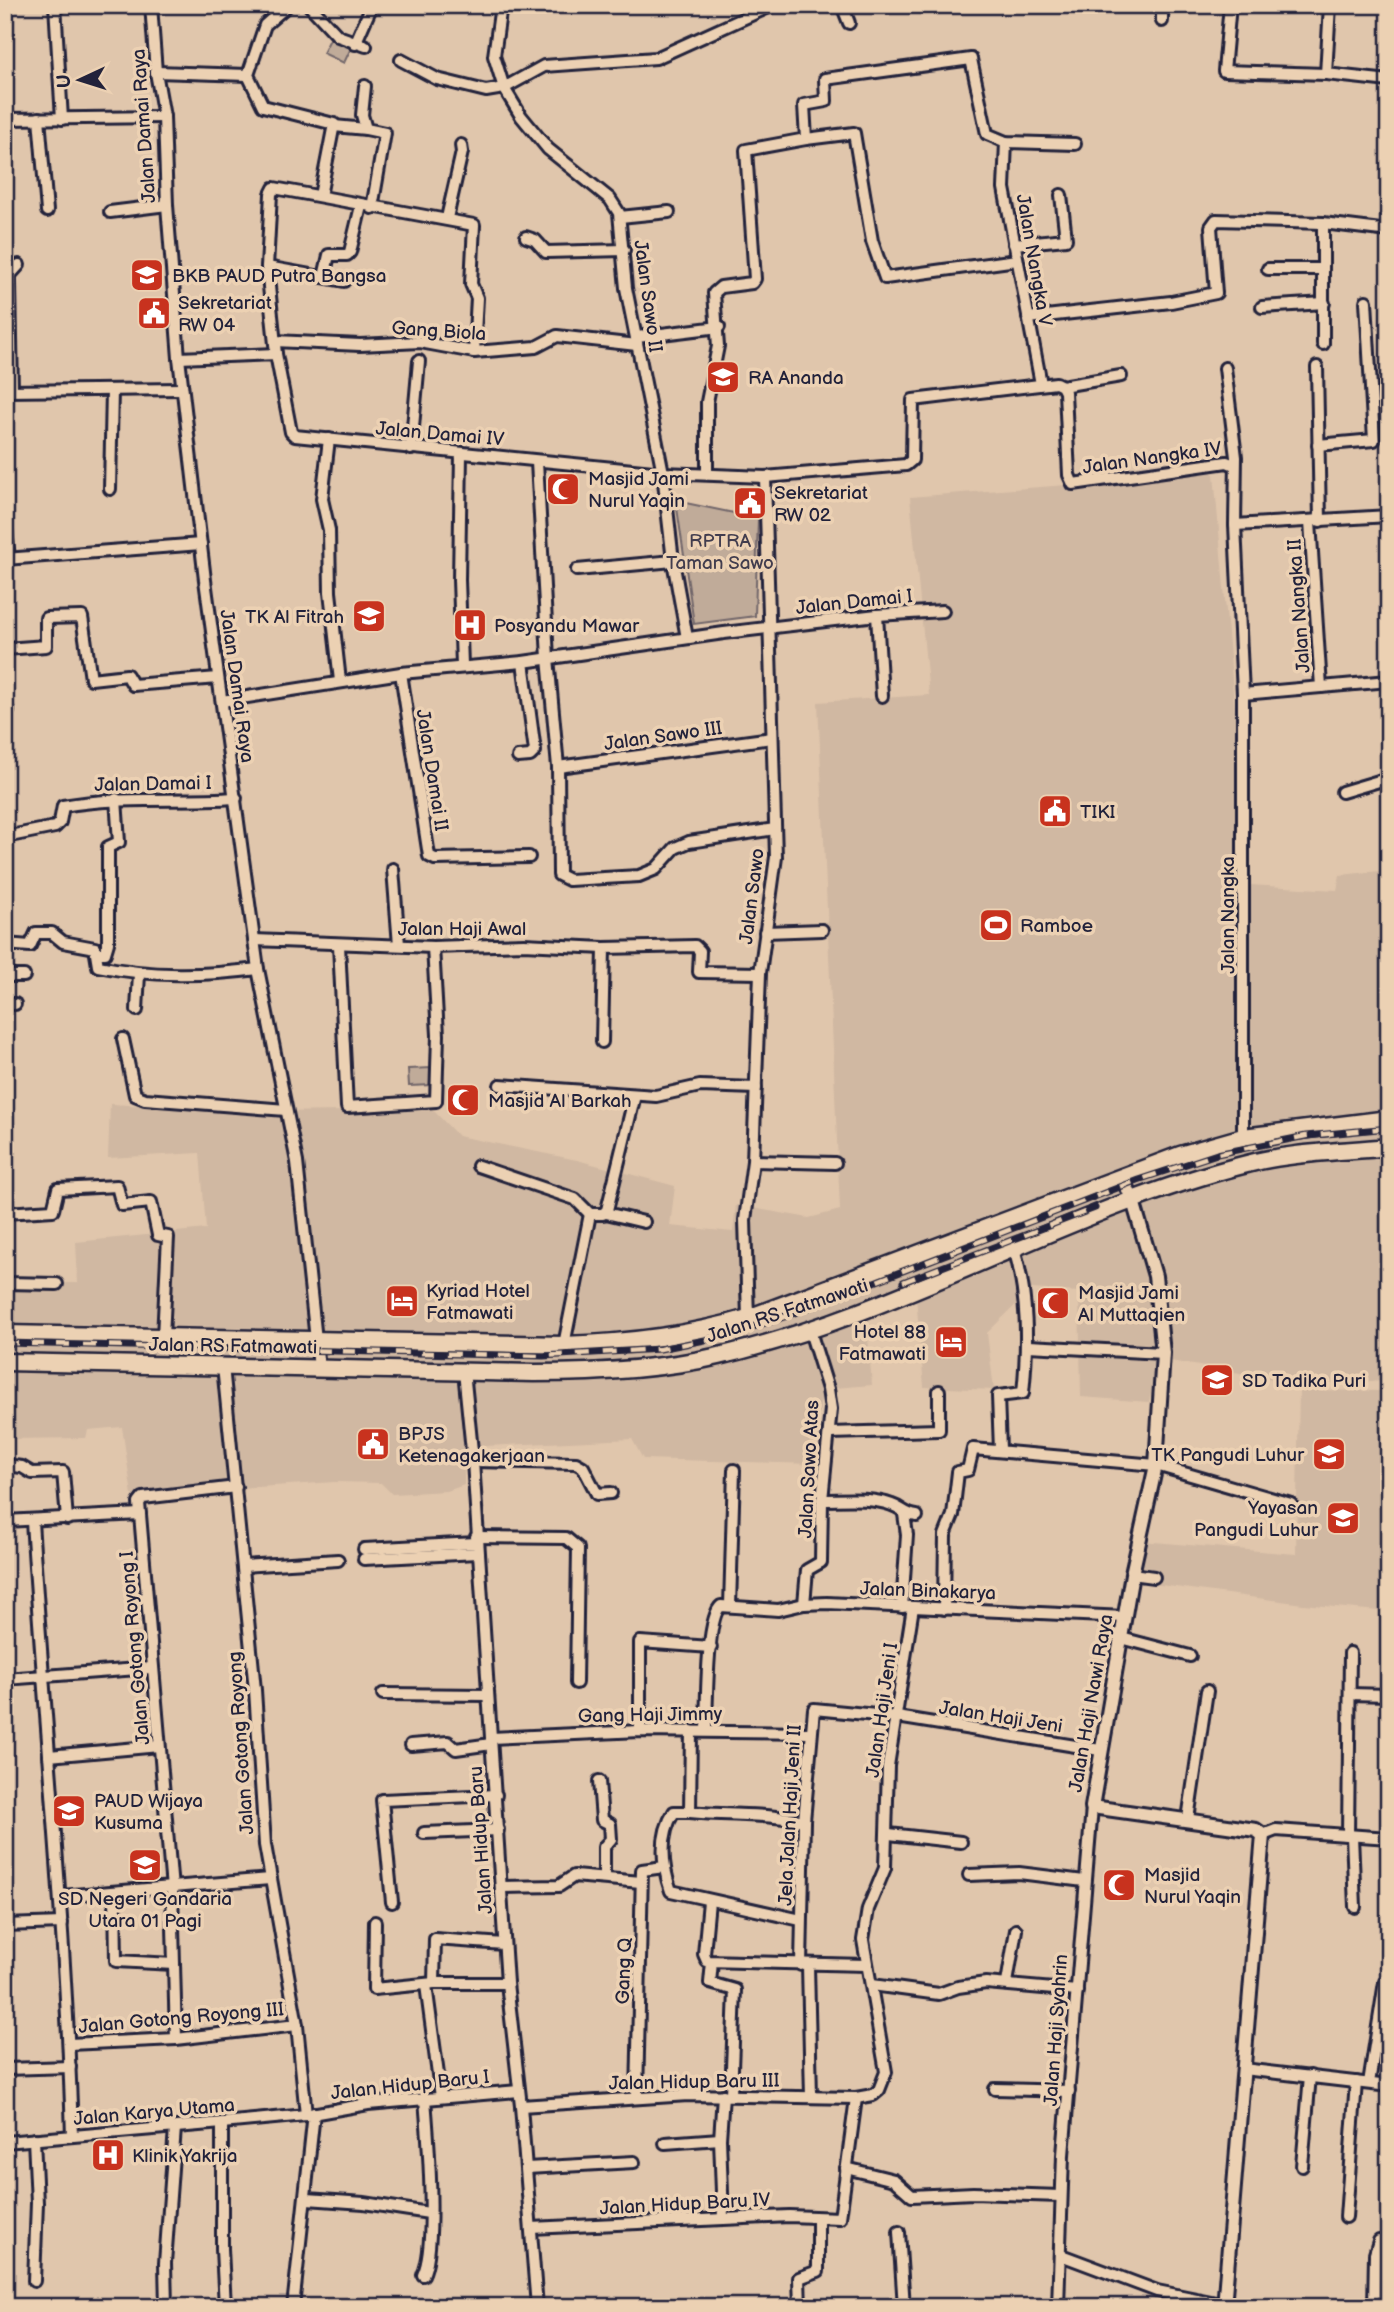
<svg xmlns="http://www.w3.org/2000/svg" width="1394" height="2312" font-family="'Balsamiq Sans',sans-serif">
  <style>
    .built { fill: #d0b8a2 }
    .green { fill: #c0ab99; stroke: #71666a; stroke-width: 2 }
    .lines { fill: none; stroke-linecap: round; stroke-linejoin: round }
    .minor-casing { stroke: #22223b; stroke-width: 16 }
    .tertiary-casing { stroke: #22223b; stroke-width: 18 }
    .primary-casing { stroke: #22223b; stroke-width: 21 }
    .minor { stroke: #ecd1b3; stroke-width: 10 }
    .tertiary { stroke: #ecd1b3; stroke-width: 12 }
    .primary { stroke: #ecd1b3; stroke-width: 16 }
    .rail-casing { stroke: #22223b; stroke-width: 7 }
    .rail { stroke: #ecd1b3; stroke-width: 4.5; stroke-dasharray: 13; stroke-linecap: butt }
    .labels { text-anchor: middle; stroke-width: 7; stroke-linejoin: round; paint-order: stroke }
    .street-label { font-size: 19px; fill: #22223b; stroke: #ecd1b3 }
    .poi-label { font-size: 19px; fill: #22223b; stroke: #ecd1b3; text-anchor: start }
    .park-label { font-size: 19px; fill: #423d4e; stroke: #ecd1b3 }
  </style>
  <rect width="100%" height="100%" fill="#e0c6ac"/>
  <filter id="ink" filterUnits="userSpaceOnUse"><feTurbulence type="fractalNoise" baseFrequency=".0143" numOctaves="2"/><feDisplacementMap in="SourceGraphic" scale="14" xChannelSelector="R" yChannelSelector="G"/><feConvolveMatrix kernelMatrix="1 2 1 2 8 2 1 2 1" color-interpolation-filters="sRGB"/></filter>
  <g filter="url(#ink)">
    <g class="built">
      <path d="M1199,466l15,8 36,411 87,5 3,-15 49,-5v511l-86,3 -144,-25 -10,43 -68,-5 -2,-105 -47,-3 -45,44 7,57 -70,-3 -8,-90 -50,15 6,73 -50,4 -9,75 -170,-5 -11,-20 -168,8v38l-17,6 -55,3 -11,-11 -46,-1 -203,13 -10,-68 -34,3 -2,8 -81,1v-157l73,1 -2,-41 130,-13 -6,-76 -92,5 2,-54 154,8 169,-2 25,26 119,24 98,26 -5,40 63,6 3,-27 73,13 31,-8 -22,-508 111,-7 -19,-198 182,-14z"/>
      <path d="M1299,1390l90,1v221l-86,-8 -165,-22 4,-41 154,13z"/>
    </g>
    <g class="green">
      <path d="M330,39l21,9 -7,15 -21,-10z"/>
      <path d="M676,501l82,17 -3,98 -61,8z"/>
      <path d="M432,1068l1,17 -24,1 -1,-17z"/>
    </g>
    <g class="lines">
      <g class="minor-casing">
        <g id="minor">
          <path d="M55,5l7,114"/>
          <path d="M151,5l5,67 8,45 3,88 12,153 26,222 53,389 39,193 22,206"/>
          <path d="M288,5l-23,20 -17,50 15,31 71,18 -14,72"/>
          <path d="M309,5l29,31 28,10"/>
          <path d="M501,5l-7,51 10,32 17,28 27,33 62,50 9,14 7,75 37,185 10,88 14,77"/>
          <path d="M842,5l7,18"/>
          <path d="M1230,5l-6,66 102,3 63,7"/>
          <path d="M1162,21v-16"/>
          <path d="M355,44l17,-39"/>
          <path d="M401,60l36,19 49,12 18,-3 40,-22 112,-8 117,-53"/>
          <path d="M156,72l92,3"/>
          <path d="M1326,74l4,-69"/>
          <path d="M365,86l-3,29 4,14 19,4 -13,75"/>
          <path d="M39,118l8,93"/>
          <path d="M5,119l159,-2"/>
          <path d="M334,126l32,3"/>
          <path d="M806,139l48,-6 18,108 13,37 132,-18"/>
          <path d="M1006,142l-2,46 37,196"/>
          <path d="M110,212l57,-7"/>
          <path d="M620,217l49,-5"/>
          <path d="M447,218l15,-66 -1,-7"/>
          <path d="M526,237l9,3 11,12 78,-2"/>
          <path d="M1014,244l52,-5 -5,-44"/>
          <path d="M267,267l77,14"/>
          <path d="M1268,269h55"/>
          <path d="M324,277l5,-22h18l3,-3 11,-46"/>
          <path d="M1262,307l62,-4"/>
          <path d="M1028,318l143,-16 45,-9 -5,-66 5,-7 107,3 66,8"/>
          <path d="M637,337l82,-10"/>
          <path d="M275,341l85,4 60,-3 54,10 62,-5 21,-11 80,9"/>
          <path d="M1323,344v-121"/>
          <path d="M276,354l-9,-87 4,-73 3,-6 200,37 -3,59 6,14 -3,54"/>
          <path d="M179,358l97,-4 15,78 4,4 368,37 102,4 141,-12 6,-5 1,-60 143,-17 6,3 3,6 4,83 4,9 154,-22 7,3"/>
          <path d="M1317,367l3,154"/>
          <path d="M1225,368l11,89 -1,68 8,169v443"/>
          <path d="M1062,386l59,-10"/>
          <path d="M5,391l177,-2"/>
          <path d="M12,391l-2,-109v-7l9,-10"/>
          <path d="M329,439l-7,60 7,31 1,62 10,89"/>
          <path d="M1318,445l56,-5 -8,-139"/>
          <path d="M411,449l8,-88"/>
          <path d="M461,454l-2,126 3,85"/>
          <path d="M537,462l11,196 10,109 1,108 10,5 70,-4 17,-7 19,-21 14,-6 86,-13"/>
          <path d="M707,473v-71l11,-56 -4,-53 7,-6 31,-4 3,-4 -9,-129 60,-11 -2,-34 22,-4 -1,-22 146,-20 16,75 19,8 69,2"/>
          <path d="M110,489l2,-99"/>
          <path d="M5,520l4,38"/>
          <path d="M1310,522l11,165"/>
          <path d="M1235,525l154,-9"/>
          <path d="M5,559l196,-15"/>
          <path d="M577,570l96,-9"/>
          <path d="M877,615l5,81"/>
          <path d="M5,649l41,-3v-28l36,-1 9,62 36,-4 6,10 85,-7"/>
          <path d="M401,673l28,183 6,3 94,-2"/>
          <path d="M1243,694l146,-13"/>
          <path d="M222,701l179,-28 122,-11 201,-29 153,-18 66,-4"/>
          <path d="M5,711h3"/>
          <path d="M518,757l12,-1 5,-5 -12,-89"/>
          <path d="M558,767l214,-29"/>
          <path d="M1342,792l47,-14"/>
          <path d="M5,837l50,-10 5,-5 3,-16c58,-10 115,-4 173,-8"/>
          <path d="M393,869l6,76"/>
          <path d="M765,932l57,-2"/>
          <path d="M254,940l179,7 91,-3 80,4 91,-2 5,5 -1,21 61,1"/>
          <path d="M5,944l25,2 6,-13h16l11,9 32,6 3,18c54,11 105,10 160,3"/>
          <path d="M339,945l8,162 89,-6 2,-66 -5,-88"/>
          <path d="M97,953h8l3,-10v-96l11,-5 -3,-43"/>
          <path d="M5,976h19"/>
          <path d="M5,1004h10"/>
          <path d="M137,1010l2,-36"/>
          <path d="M123,1039l12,56 10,4 141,11"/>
          <path d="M602,1042l2,-94"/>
          <path d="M500,1085l156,11 44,-10 56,2"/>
          <path d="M753,1161l82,2"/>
          <path d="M478,1166l97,33 15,15"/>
          <path d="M5,1213l48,-3 5,-21 59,-3 5,19 29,-3 7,33 10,2 -5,100"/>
          <path d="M606,1213l38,9"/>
          <path d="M590,1214h13l4,-4 28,-115"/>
          <path d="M5,1283l52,1"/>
          <path d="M748,1318l-3,-98 8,-59 7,-188 16,-116 -11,-380"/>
          <path d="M564,1345l26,-131"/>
          <path d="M1028,1346l135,7"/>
          <path d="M223,1366l32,324 10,155 32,180 9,90"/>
          <path d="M464,1371l9,90 34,522 14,123 16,201"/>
          <path d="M829,1433l110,-3v-39"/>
          <path d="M1000,1450l-2,-54 25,-3c5,-50 5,-97 -9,-145"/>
          <path d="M473,1461l103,2 7,4 14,27 14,-1"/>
          <path d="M5,1465l17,2 10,6 31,-1 4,47"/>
          <path d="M822,1500c22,0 48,-3 70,5 10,3 13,10 25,11"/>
          <path d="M5,1521l135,-7"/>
          <path d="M32,1521c13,205 34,409 40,615"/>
          <path d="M476,1537l90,1 12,10 -2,135"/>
          <path d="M364,1549l112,-6"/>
          <path d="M364,1559l113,-6"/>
          <path d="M243,1566l95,-6"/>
          <path d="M1132,1574l22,3"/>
          <path d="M804,1604l3,-34 14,-8 1,-62 9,-91 -3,-20 -19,-61"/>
          <path d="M730,1606l4,-136"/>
          <path d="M902,1607l5,-72 -3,-21"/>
          <path d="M944,1609l1,-74 8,-20 5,-43 10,-2 5,-21 183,16 135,39"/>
          <path d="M1121,1638l69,18"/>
          <path d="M5,1679l146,-11"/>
          <path d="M383,1694l104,1"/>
          <path d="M1350,1694l39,1"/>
          <path d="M706,1730c1,-22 0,-113 15,-124l57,4 26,-6 23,-1 298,14"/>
          <path d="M640,1731v-89l71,5"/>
          <path d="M691,1731l-1,81h-16c-15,23 -12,54 -3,79l130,29"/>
          <path d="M491,1738l149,-7 170,2"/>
          <path d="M411,1745l37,-3 8,7 35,-5"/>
          <path d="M49,1756l110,-10"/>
          <path d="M599,1781l3,39 8,4 1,15 -7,8v31"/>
          <path d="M690,1812c39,4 76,1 114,9"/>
          <path d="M1188,1819l19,-128"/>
          <path d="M424,1833l74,-3"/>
          <path d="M889,1834l72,8"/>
          <path d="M1263,1835l13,-5 113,8"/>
          <path d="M1348,1835l2,-182"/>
          <path d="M1352,1836l3,71"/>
          <path d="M969,1875l50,-2 65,8"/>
          <path d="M501,1887l58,-1 15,-10 67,6"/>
          <path d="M115,1893l1,68 58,3"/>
          <path d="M61,1896l209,-17"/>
          <path d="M709,1901l-5,53 3,7 159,4"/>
          <path d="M392,1902l-10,-102 114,-5"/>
          <path d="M375,1922l-1,67 60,-6h73"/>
          <path d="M5,1925l57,-2"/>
          <path d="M712,1962l-2,21 25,7 -4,105"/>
          <path d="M801,1965l3,-144 10,-112 83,8 203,33"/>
          <path d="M808,1965l3,132"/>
          <path d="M434,1983l1,-44 69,5"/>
          <path d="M1007,1983l9,-53"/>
          <path d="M426,1985l15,112"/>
          <path d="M872,1985l67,9 19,-7 28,-4 91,8"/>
          <path d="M176,2039l-4,-150 -33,-386 4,-5 93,-11"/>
          <path d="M69,2044l107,-5 121,-14"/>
          <path d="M5,2069l65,-2"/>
          <path d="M1243,2069l146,17"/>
          <path d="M1369,2083l16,-101"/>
          <path d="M995,2089l74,2"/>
          <path d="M723,2095l-3,44 3,79"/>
          <path d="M637,2097l5,-227 22,-3"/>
          <path d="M521,2106l167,-11 168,3 17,-3 6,-5 7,-18 -23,-132 5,-31 17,-41 3,-102 25,-159"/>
          <path d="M222,2123v126l3,58"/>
          <path d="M34,2139l3,64 -3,78"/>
          <path d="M5,2142l217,-19 84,-8 62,-11 151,-13"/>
          <path d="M665,2143l55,-4"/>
          <path d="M1302,2166l8,-90"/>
          <path d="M527,2168l107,-6"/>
          <path d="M846,2168l48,12 18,16 61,-3 88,3"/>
          <path d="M307,2199l57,4 65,10"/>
          <path d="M1346,2217l10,-135"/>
          <path d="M531,2228l258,-12 51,2 16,-120"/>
          <path d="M899,2232l5,75"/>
          <path d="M1061,2255l96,36 79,16"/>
          <path d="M423,2275c14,-28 5,-140 2,-176"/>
          <path d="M166,2307l-1,-44 10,-135"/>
          <path d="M293,2307l21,-194"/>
          <path d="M800,2307l-1,-29 19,-7v-53"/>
          <path d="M1058,2307l5,-152 29,-348"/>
          <path d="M1374,2307l1,-53 4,-13"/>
        </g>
      </g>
      <g class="tertiary-casing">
        <path id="tertiary" d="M1122,1176l11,25 22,75 8,77 -7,112 -24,109 -40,233 164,23 7,5 -39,472"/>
      </g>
      <g class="primary-casing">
        <g id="primary">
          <path d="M5,1334l559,11c63,-2 124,-9 184,-27l432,-163 63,-18 146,-18"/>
          <path d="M5,1362l529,11c62,0 125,-3 185,-17 181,-42 347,-147 528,-192 45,-12 95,-12 142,-17"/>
        </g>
      </g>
      <use href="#minor" class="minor"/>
      <use href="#tertiary" class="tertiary"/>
      <use href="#primary" class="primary"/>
      <g class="rail-casing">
        <g id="rail">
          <path d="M903,1282l192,-74"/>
          <path d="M5,1343l538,13 117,-7 65,-13 59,-19 354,-137 79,-26 89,-18 83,-8"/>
        </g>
      </g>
      <use href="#rail" class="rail"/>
    </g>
  </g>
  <defs>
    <g id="school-square" transform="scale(1.75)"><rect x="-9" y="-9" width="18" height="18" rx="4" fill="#c8321e" stroke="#ecd1b3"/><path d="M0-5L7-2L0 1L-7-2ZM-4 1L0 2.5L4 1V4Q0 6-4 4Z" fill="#fff"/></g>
    <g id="civic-square" transform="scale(1.75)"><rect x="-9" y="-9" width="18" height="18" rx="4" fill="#c8321e" stroke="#ecd1b3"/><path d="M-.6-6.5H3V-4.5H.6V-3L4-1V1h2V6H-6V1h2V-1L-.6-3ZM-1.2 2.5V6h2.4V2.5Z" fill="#fff"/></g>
    <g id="mosque-square" transform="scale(1.75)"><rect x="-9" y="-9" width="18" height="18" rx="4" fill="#c8321e" stroke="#ecd1b3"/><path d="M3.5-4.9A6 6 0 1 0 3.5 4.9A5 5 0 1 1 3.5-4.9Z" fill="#fff"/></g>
    <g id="hospital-square" transform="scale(1.75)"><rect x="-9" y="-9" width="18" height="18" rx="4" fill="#c8321e" stroke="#ecd1b3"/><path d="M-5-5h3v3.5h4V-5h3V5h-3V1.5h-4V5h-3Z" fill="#fff"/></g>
    <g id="stadium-square" transform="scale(1.75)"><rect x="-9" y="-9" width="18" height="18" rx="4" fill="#c8321e" stroke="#ecd1b3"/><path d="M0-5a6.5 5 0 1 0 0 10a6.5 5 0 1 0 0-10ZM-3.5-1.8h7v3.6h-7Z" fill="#fff"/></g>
    <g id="hotel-square" transform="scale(1.75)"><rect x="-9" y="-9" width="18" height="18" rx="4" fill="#c8321e" stroke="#ecd1b3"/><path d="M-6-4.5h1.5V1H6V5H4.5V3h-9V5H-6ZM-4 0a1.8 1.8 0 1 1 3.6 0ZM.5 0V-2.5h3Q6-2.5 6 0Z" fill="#fff"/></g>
  </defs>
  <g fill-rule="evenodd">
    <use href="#school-square" x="147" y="275"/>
    <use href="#civic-square" x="154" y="313"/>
    <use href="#school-square" x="723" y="377"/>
    <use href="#mosque-square" x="563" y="489"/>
    <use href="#civic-square" x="750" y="503"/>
    <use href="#school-square" x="369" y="616"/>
    <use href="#hospital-square" x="470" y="625"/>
    <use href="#civic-square" x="1055" y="811"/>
    <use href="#stadium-square" x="996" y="925"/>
    <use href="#mosque-square" x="463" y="1100"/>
    <use href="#hotel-square" x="402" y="1301"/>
    <use href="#mosque-square" x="1053" y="1303"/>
    <use href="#hotel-square" x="951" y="1342"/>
    <use href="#school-square" x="1217" y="1380"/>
    <use href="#civic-square" x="373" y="1444"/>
    <use href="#school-square" x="1329" y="1454"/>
    <use href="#school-square" x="1343" y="1518"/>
    <use href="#school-square" x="69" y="1811"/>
    <use href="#school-square" x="145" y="1865"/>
    <use href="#mosque-square" x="1119" y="1885"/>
    <use href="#hospital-square" x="108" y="2155"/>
  </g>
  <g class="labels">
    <g class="street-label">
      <text transform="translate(143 126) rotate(-94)" y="7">Jalan Damai Raya</text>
      <text transform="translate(1035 260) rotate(80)" y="7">Jalan Nangka V</text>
      <text transform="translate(649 296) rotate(82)" y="7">Jalan Sawo II</text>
      <text transform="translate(439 330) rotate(4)" y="7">Gang Biola</text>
      <text transform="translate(440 433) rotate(5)" y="7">Jalan Damai IV</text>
      <text transform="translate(1152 457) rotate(-8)" y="7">Jalan Nangka IV</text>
      <text transform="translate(854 601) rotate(-6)" y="7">Jalan Damai I</text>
      <text transform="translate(1298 606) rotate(-94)" y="7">Jalan Nangka II</text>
      <text transform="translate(238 686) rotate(82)" y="7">Jalan Damai Raya</text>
      <text transform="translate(663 735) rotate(-8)" y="7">Jalan Sawo III</text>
      <text transform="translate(433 770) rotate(81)" y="7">Jalan Damai II</text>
      <text transform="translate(153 783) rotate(-1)" y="7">Jalan Damai I</text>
      <text transform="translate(751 896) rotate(-83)" y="7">Jalan Sawo</text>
      <text transform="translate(1227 915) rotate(-90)" y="7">Jalan Nangka</text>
      <text x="462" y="935">Jalan Haji Awal</text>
      <text transform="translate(787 1310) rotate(-18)" y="7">Jalan RS Fatmawati</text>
      <text transform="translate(233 1345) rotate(1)" y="7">Jalan RS Fatmawati</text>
      <text transform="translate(808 1469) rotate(-87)" y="7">Jalan Sawo Atas</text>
      <text transform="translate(928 1590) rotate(2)" y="7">Jalan Binakarya</text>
      <text transform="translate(134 1648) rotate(-95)" y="7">Jalan Gotong Royong I</text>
      <text transform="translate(1090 1703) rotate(-80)" y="7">Jalan Haji Nawi Raya</text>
      <text transform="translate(881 1710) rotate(-82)" y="7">Jalan Haji Jeni I</text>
      <text transform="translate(650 1714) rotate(-1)" y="7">Gang Haji Jimmy</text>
      <text transform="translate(1001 1716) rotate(9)" y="7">Jalan Haji Jeni</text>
      <text transform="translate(240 1743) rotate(-94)" y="7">Jalan Gotong Royong</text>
      <text transform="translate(789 1815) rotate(-87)" y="7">Jela Jalan Haji Jeni II</text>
      <text transform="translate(480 1840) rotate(-94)" y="7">Jalan Hidup Baru</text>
      <text transform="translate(623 1971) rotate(-88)" y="7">Gang Q</text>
      <text transform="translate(181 2017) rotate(-5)" y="7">Jalan Gotong Royong III</text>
      <text transform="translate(1055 2030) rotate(-86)" y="7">Jalan Haji Syahrin</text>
      <text transform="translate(694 2081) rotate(-1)" y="7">Jalan Hidup Baru III</text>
      <text transform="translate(410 2084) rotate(-6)" y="7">Jalan Hidup Baru I</text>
      <text transform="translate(154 2111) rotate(-5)" y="7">Jalan Karya Utama</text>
      <text transform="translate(685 2203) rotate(-3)" y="7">Jalan Hidup Baru IV</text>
    </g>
    <g class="poi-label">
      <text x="172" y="282">BKB PAUD Putra Bangsa</text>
      <text x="178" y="309">Sekretariat<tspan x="178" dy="22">RW 04</tspan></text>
      <text x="748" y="384">RA Ananda</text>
      <text x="588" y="485">Masjid Jami<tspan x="588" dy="22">Nurul Yaqin</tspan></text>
      <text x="774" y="499">Sekretariat<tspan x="774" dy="22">RW 02</tspan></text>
      <text x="344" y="623" text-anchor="end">TK Al Fitrah</text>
      <text x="494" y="632">Posyandu Mawar</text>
      <text x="1080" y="818">TIKI</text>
      <text x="1020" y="932">Ramboe</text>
      <text x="488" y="1107">Masjid Al Barkah</text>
      <text x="426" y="1297">Kyriad Hotel<tspan x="426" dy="22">Fatmawati</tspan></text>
      <text x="1078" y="1299">Masjid Jami<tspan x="1078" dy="22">Al Muttaqien</tspan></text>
      <text x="926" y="1338" text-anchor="end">Hotel 88<tspan x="926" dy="22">Fatmawati</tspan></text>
      <text x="1242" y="1387">SD Tadika Puri</text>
      <text x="398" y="1440">BPJS<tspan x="398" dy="22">Ketenagakerjaan</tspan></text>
      <text x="1304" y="1461" text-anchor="end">TK Pangudi Luhur</text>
      <text x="1318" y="1514" text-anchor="end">Yayasan<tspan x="1318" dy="22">Pangudi Luhur</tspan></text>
      <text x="94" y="1807">PAUD Wijaya<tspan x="94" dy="22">Kusuma</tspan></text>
      <text x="1144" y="1881">Masjid<tspan x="1144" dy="22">Nurul Yaqin</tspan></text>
      <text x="145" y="1905" text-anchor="middle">SD Negeri Gandaria<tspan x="145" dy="22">Utara 01 Pagi</tspan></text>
      <text x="132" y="2162">Klinik Yakrija</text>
    </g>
    <g class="park-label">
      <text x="720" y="547">RPTRA<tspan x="720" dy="22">Taman Sawo</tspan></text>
    </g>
  </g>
  <rect width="1394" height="2312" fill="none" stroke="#ecd1b3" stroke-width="28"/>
  <rect x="14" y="14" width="1366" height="2284" fill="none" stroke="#22223b" stroke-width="2.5" filter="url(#ink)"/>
  <g transform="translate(80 80) rotate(266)" stroke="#ecd1b3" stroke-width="5" paint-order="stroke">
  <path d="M0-5L12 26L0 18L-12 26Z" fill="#22223b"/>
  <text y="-10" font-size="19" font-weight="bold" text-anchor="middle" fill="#22223b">U</text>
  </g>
</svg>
